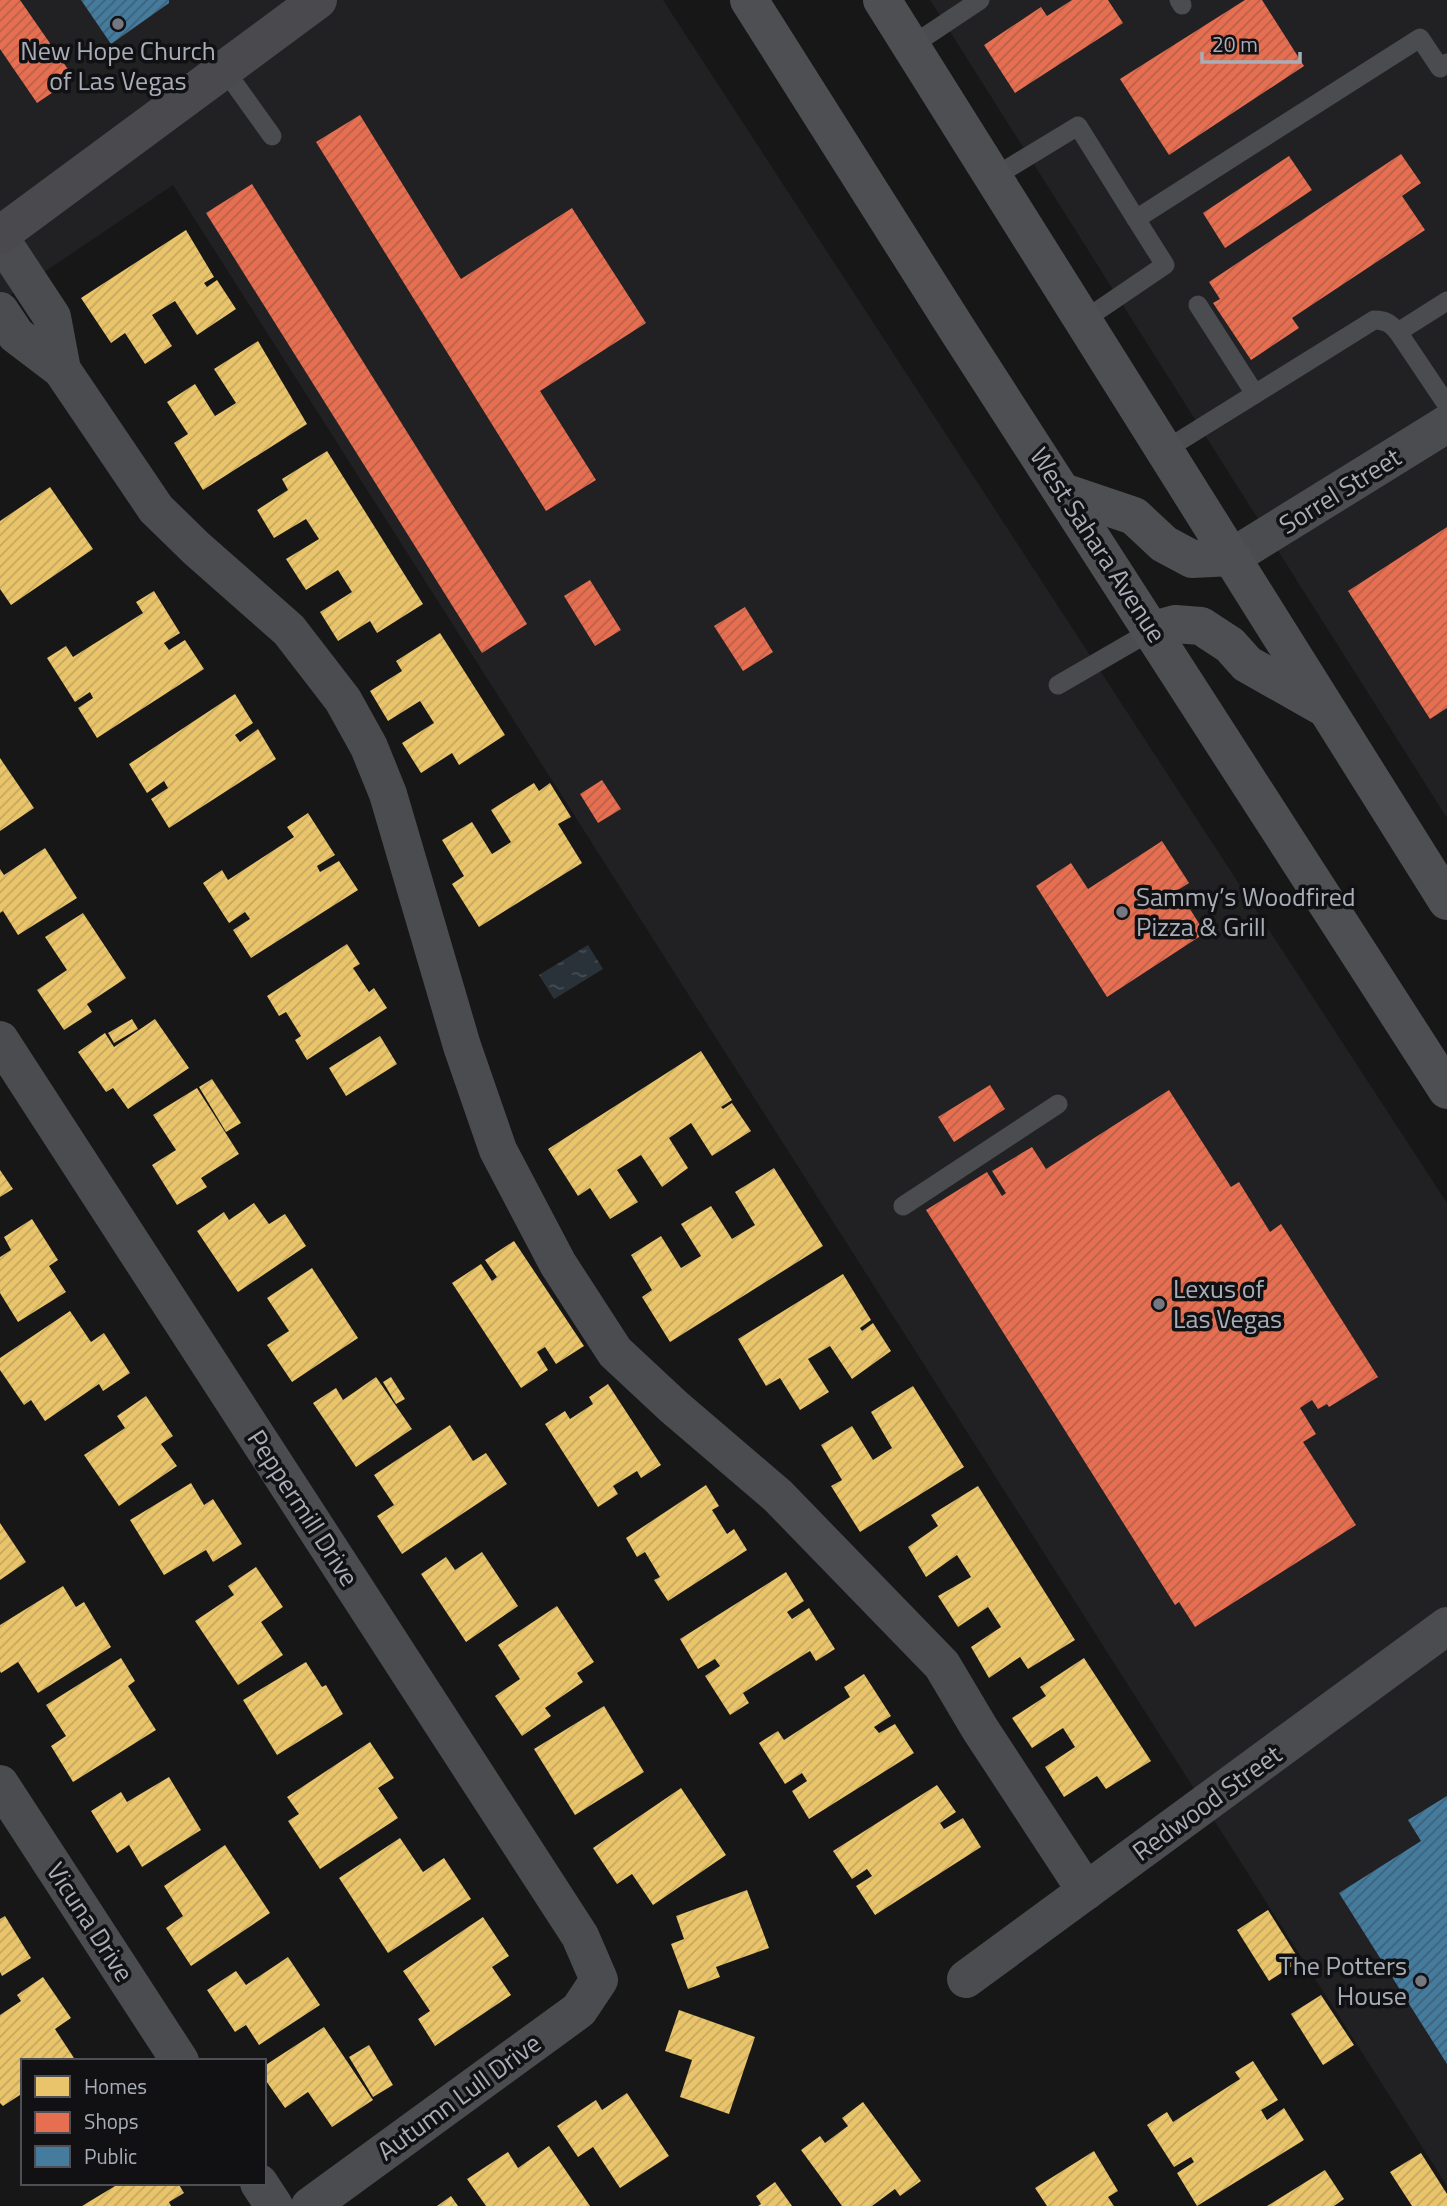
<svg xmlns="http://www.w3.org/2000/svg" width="1447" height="2206" font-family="'Titillium Web',sans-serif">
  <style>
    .built { fill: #212123 }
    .water { fill: url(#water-ripples) }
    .homes { fill: url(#homes-hatch) }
    .shops { fill: url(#shops-hatch) }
    .public { fill: url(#public-hatch) }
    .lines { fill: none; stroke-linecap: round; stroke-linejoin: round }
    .service { stroke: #4b4c50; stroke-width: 19 }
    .minor { stroke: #4b4c50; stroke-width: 38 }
    .secondary { stroke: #4a4a4e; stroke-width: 38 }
    .primary { stroke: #4d4f52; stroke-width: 38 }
    .poi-dot { fill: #757880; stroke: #111113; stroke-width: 2.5 }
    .labels { text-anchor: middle; stroke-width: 7; stroke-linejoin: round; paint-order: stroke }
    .poi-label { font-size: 26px; fill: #a8adb8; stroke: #111113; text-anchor: start }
    .street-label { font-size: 26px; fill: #a8adb8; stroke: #111113 }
  </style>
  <defs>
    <pattern id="water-ripples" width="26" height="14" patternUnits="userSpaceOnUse" patternTransform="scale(1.75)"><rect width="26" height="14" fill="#2a3239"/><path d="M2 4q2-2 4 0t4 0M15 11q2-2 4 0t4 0" fill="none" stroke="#464d54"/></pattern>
    <pattern id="homes-hatch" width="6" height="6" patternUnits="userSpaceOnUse" patternTransform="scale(1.75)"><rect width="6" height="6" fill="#e9c46a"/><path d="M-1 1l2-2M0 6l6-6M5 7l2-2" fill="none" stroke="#c4a760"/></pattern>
    <pattern id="shops-hatch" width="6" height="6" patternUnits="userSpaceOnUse" patternTransform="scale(1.75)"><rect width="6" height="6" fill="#e76f51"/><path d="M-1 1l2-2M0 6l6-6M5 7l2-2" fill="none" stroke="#ba604a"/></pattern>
    <pattern id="public-hatch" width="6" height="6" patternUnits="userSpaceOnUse" patternTransform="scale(1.75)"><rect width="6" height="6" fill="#457b9d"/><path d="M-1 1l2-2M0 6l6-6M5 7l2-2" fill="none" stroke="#3e6279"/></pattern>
  </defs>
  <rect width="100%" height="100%" fill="#171717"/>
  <g class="built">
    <path d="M0,0h663l784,1203v983l-1274,-2001 -173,117z"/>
    <path d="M930,0h517v818z"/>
  </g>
  <path class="water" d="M588,945l15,24 -49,30 -15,-24z"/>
  <g class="homes">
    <path d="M186,230l28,47 -10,6 3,4 10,-7 19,29 -39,26 -22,-34 -23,14 20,31 -27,18 -20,-31 -14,10 -30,-45z"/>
    <path d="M258,341l49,83 -104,66 -29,-47 14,-9 -21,-32 28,-18 20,32 21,-13 -22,-34z"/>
    <path d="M327,451l96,153 -46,29 -7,-12 -32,20 -18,-29 32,-20 -14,-22 -32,20 -20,-31 33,-20 -13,-20 -32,19 -17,-28 31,-20 -6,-11z"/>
    <path d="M50,487l43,62 -82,56 -11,-16v-68z"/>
    <path d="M154,591l26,42 -16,10 5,7 16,-10 19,29 -107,69 -19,-30 15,-10 -3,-6 -15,10 -28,-44 19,-12 7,11 70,-44 -7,-11z"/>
    <path d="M440,633l65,102 -46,30 -7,-12 -31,20 -19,-30 32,-20 -14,-22 -32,20 -18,-30 32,-20 -6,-10z"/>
    <path d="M235,694l18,29 -18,12 5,7 18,-13 18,30 -107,69 -18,-29 17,-11 -4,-7 -17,12 -18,-29z"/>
    <path d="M0,758l34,50 -34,23z"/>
    <path d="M534,783l5,8 11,-8 21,34 -13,7 24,39 -103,64 -27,-43 12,-8 -22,-36 30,-18 20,32 19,-12 -20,-32z"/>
    <path d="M308,813l27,42 -18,11 3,6 19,-11 19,29 -107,68 -18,-28 17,-11 -5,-7 -16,11 -26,-40 19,-13 6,10 66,-43 -7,-10z"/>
    <path d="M45,848l32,50 -59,37 -15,-24 -3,2v-44l4,6z"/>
    <path d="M83,913l43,65 -39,26 5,8 -28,18 -27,-40 30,-20 -22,-33z"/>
    <path d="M347,944l13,20 -7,4 16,24 5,-4 13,20 -80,52 -12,-20 6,-4 -15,-24 -7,4 -12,-20z"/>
    <path d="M132,1019l6,10 -24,14 -6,-10z"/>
    <path d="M155,1019l34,49 -61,41 -15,-21 -7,4 -28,-40 27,-19 9,14z"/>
    <path d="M380,1036l17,28 -51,32 -17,-28z"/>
    <path d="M701,1051l31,49 -11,7 2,2 9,-6 19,28 -39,25 -21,-33 -22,15 19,30 -26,19 -21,-32 -24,15 21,32 -28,17 -20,-31 -12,8 -30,-47z"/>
    <path d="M212,1079l29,44 -15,9 -27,-45z"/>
    <path d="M197,1088l42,66 -38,24 6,9 -30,18 -25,-40 24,-15 -23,-35z"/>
    <path d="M774,1168l49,78 -153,96 -28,-45 10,-7 -21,-35 30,-19 20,32 20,-12 -20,-32 30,-18 21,33 23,-14 -20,-33z"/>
    <path d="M0,1170l13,19 -13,8z"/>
    <path d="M254,1203l15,21 16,-10 21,32 -68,46 -41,-61 27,-19 5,8z"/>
    <path d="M32,1219l26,41 -9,6 17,26 -48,30 -18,-29v-36l11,-7 -7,-13z"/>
    <path d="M514,1241l70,105 -28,18 -11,-17 -8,5 11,18 -27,18 -69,-105 29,-19 11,17 5,-4 -12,-17z"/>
    <path d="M312,1268l46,70 -66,44 -25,-37 22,-14 -22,-33z"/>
    <path d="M843,1274l28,46 -11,8 2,3 11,-8 18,28 -39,28 -22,-33 -22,13 21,33 -29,18 -20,-32 -14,8 -28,-47z"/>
    <path d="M70,1311l21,31 13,-9 26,40 -27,18 -4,-7 -54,37 -14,-21 -7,5 -24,-35v-12z"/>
    <path d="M376,1377l36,52 -56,38 -43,-64 23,-15 7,12z"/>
    <path d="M391,1377l14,22 -9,5 -13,-22z"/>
    <path d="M608,1384l53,81 -20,13 -4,-7 -24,15 5,8 -20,13 -53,-83 20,-13 5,8 23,-15 -4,-7z"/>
    <path d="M913,1386l51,81 -104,65 -29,-46 11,-6 -21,-35 31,-19 21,34 19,-12 -21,-36z"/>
    <path d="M146,1396l27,40 -12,8 16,22 -58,40 -35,-51 41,-27 -8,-12z"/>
    <path d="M450,1425l23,36 13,-8 21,31 -105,70 -25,-38 17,-11 -20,-30z"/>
    <path d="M191,1483l13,22 9,-6 29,45 -29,18 -7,-12 -42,25 -34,-55z"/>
    <path d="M706,1485l13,21 -7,4 15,24 7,-5 13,21 -79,51 -14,-21 6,-3 -15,-25 -8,5 -11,-19z"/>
    <path d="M978,1486l97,154 -47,29 -8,-12 -31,21 -18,-31 30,-20 -13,-20 -30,20 -20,-31 33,-19 -14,-22 -31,22 -18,-30 30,-21 -7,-11z"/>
    <path d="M0,1523l26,39 -26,18z"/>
    <path d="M482,1552l36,54 -52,36 -45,-68 25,-17 9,13z"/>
    <path d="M256,1567l27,40 -22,15 22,33 -45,30 -43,-64 39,-26 -6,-9z"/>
    <path d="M786,1572l18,29 -17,11 5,7 17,-11 26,41 -19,12 -6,-10 -67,42 6,10 -19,12 -25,-39 15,-10 -5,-7 -17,10 -18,-30z"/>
    <path d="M63,1586l13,21 8,-5 27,45 -73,46 -20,-31 -17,11 -1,-2v-46z"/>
    <path d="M557,1606l37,56 -17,11 6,9 -38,26 6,8 -29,20 -27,-40 25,-17 -22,-34z"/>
    <path d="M121,1658l14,23 -7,5 28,44 -83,52 -22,-36 15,-10 -20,-31z"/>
    <path d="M1084,1658l67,103 -45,28 -9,-13 -33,21 -19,-30 30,-20 -12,-19 -31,20 -20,-30 34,-22 -6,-9z"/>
    <path d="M306,1662l16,25 4,-2 17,29 -66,41 -34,-55z"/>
    <path d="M864,1674l27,42 -17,11 5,6 16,-9 19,29 -105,66 -17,-28 15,-10 -5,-8 -17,11 -26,-41 19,-12 6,9 66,-43 -6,-10z"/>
    <path d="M604,1706l40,66 -69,43 -41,-66z"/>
    <path d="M370,1742l24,36 -16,10 20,30 -78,51 -32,-48 11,-7 -12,-17z"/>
    <path d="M169,1777l32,53 -59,37 -13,-22 -12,8 -26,-42 30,-19 6,10z"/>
    <path d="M937,1785l19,27 -16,11 4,6 19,-11 18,29 -106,68 -19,-29 16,-10 -5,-7 -15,10 -19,-28z"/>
    <path d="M681,1788l45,67 -73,50 -21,-31 -15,10 -24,-36z"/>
    <path d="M400,1838l23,34 21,-14 27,41 -83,54 -49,-75z"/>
    <path d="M225,1845l45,68 -79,53 -25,-38 17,-12 -19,-30z"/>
    <path d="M747,1890l22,58 -53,19 4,10 -32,12 -17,-45 13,-5 -8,-23z"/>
    <path d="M1268,1910l32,51 -31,20 -32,-51z"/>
    <path d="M5,1916l26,42 -29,18 -2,-4v-53z"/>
    <path d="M483,1917l26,39 -17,11 19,28 -76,51 -17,-27 12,-8 -27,-40z"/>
    <path d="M288,1957l32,48 -61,40 -13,-20 -11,7 -28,-42 29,-19 10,14z"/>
    <path d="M43,1977l28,41 -16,11 19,29 -4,3h-47v32l-20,13 -3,-3v-88l21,-14 -4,-6z"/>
    <path d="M1321,1995l33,50 -31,20 -32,-51z"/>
    <path d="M679,2010l76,27 -26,77 -49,-17 12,-37 -27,-9z"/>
    <path d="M324,2027l49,73 -41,27 -24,-35 -23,16 -21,-30v-12z"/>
    <path d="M369,2045l24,40 -20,12 -24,-40z"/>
    <path d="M1253,2061l25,39 -17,10 6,10 17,-12 20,32 -107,66 -20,-33 17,-11 -3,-5 -17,10 -27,-42 20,-13 6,10 67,-43 -5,-7z"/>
    <path d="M627,2093l42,63 -49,32 -27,-41 -15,10 -21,-31 39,-26 6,10z"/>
    <path d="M863,2102l58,79 -21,15 -5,-7 -23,17h-30l-41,-56 19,-14 5,7 23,-17 -6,-8z"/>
    <path d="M549,2146l41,60h-104l-19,-27 41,-27 10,16z"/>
    <path d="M1094,2151l24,40 -10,6 6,9h-67l-12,-18z"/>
    <path d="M1421,2153l26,41v12h-35l-22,-34z"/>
    <path d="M1325,2170l19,29 -10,7h-67z"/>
    <path d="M775,2182l17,24h-34l3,-2 -5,-8z"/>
    <path d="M120,2183h58l6,10 -15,9 2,4h-89z"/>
    <path d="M451,2196l7,10h-21z"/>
  </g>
  <g class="shops">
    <path d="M0,0h20l54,78 -37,25 -37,-54z"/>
    <path d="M1072,0h36l15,23 -108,70 -31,-48 57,-38 6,9z"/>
    <path d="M1245,0h17l42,66 -135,89 -49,-76z"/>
    <path d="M360,115l101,164 111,-71 74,115 -106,68 56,89 -50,31 -230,-369z"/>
    <path d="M1401,154l20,29 -19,13 23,34 -133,88 7,10 -48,32 -38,-57 7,-4 -11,-17z"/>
    <path d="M1289,156l23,34 -87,58 -22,-35z"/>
    <path d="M252,184l275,440 -45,29 -276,-440z"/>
    <path d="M1447,527v181l-17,11 -82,-128z"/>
    <path d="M590,580l31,50 -26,16 -31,-50z"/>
    <path d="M745,607l28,45 -30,19 -29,-45z"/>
    <path d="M602,780l19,29 -23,14 -18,-29z"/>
    <path d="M1162,841l27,42 -11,7 27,43 -98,64 -71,-111 35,-23 17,26z"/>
    <path d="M990,1085l15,24 -51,33 -16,-25z"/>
    <path d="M1169,1090l62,97 8,-5 31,50 11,-8 97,153 -49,30 -2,-3 -9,5 -6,-9 -12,8 16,26 -13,8 53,83 -161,102 -16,-25 -4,3 -249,-395 61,-38 15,24 4,-3 -14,-22 40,-24 14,22z"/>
  </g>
  <g class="public">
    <path d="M81,0h88v3l-58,41z"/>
    <path d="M1447,1796v268l-108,-171 82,-52 -13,-21z"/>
  </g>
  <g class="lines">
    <g class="service">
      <path d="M1179,0l3,5"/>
      <path d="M911,46l69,-46"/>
      <path d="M224,69l48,67"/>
      <path d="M994,177l84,-51 58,93"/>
      <path d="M1198,305l57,89"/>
      <path d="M1084,320l81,-55 -29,-46 284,-181 20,30 7,-5"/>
      <path d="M1398,332l49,-31"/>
      <path d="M1165,450l209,-130c12,0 17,4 24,12l49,73"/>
      <path d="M1058,685l95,-55"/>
      <path d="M903,1206l155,-102"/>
    </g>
    <g class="minor">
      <path d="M0,238l52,79 10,53"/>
      <path d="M0,311l16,24 46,35 94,139 40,39 93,82 54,70 26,47 19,47 74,252 36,104 60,114 57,88 59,55 104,89 164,169 38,64 106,162"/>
      <path d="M1232,557l215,-133"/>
      <path d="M0,1040l580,896 19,44 -20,30 -269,196"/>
      <path d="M0,1784l180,277"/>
      <path d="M966,1979l481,-353"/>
      <path d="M259,2183l15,23"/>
    </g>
    <path class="secondary" d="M0,235l318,-235"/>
    <g class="primary">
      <path d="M749,0l206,326 492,764"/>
      <path d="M882,0l565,901"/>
      <path d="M1063,492l71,24 30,28 28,15 40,-2"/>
      <path d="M1153,630l22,-6 26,2 29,19 17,19 76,43"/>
    </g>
  </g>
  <g class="poi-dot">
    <circle cx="118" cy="24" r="7"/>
    <circle cx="1122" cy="912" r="7"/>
    <circle cx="1159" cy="1304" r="7"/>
    <circle cx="1421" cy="1981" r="7"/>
  </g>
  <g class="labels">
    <g class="poi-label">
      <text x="118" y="60" text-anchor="middle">New Hope Church<tspan x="118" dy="30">of Las Vegas</tspan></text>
      <text x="1136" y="906">Sammy’s Woodfired<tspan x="1136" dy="30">Pizza &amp; Grill</tspan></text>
      <text x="1173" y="1298">Lexus of<tspan x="1173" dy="30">Las Vegas</tspan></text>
      <text x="1407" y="1975" text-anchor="end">The Potters<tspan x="1407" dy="30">House</tspan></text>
    </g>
    <g class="street-label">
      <text transform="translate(1340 491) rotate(-32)" y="9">Sorrel Street</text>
      <text transform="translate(1098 545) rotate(57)" y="9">West Sahara Avenue</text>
      <text transform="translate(303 1508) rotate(57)" y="9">Peppermill Drive</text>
      <text transform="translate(1207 1803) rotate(-36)" y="9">Redwood Street</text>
      <text transform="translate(90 1922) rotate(57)" y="9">Vicuna Drive</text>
      <text transform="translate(459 2097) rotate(-36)" y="9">Autumn Lull Drive</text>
    </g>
  </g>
  <rect x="21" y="2059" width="245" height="126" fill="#111113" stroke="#4d4f55" stroke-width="2"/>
  <rect x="35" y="2076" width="35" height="21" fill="#e9c46a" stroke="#4d4f55" stroke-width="2"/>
  <text x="84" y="2094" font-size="21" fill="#a8adb8">Homes</text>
  <rect x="35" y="2112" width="35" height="21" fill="#e76f51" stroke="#4d4f55" stroke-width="2"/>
  <text x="84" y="2129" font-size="21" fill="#a8adb8">Shops</text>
  <rect x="35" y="2146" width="35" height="21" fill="#457b9d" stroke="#4d4f55" stroke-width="2"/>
  <text x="84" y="2164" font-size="21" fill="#a8adb8">Public</text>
  <path d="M1202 52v10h98v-10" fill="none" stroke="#a8adb8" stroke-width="3.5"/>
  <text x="1212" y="52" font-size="21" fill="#a8adb8" stroke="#111113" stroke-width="5" paint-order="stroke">20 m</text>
</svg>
